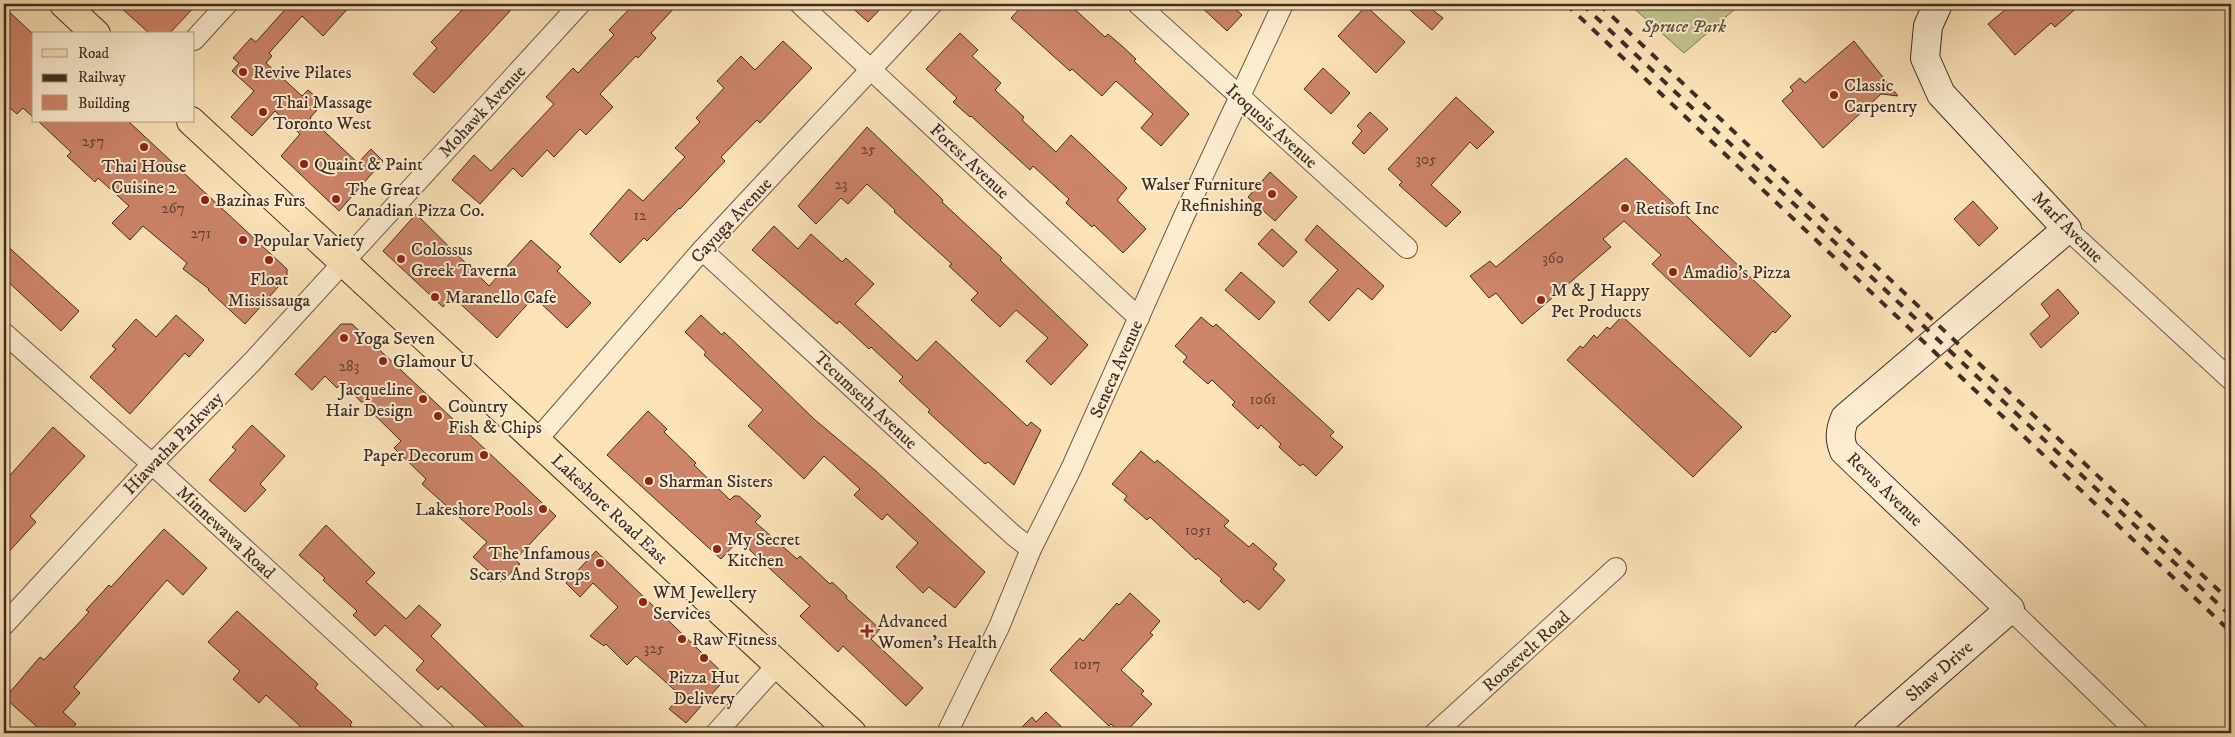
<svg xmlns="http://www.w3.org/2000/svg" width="2235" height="737" font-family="'IM FELL DW Pica',serif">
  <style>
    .green { fill: #c1c38d; stroke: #807859 }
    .building { fill: #cd8469; stroke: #3e2d25 }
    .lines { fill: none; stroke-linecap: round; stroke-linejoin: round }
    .street-casing { stroke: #6d5a4a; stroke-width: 22 }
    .secondary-casing { stroke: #3e2d25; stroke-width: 30 }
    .primary-casing { stroke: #3e2d25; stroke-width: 30 }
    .street { stroke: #fcecd0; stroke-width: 20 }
    .secondary { stroke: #fcecd0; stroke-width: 28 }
    .primary { stroke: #fbe2b7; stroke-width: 28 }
    .rail { stroke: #3e2d25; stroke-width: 4; stroke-dasharray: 9 9; stroke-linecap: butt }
    .poi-dot { fill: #8f2418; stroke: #fcecd0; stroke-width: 2 }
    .labels { text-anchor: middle; stroke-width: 4; stroke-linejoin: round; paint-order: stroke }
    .number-label { font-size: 15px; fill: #624336 }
    .park-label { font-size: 18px; font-style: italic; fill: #5f523f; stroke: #fcecd0 }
    .poi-label { font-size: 18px; fill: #3e2d25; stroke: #fcecd0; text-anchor: start }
    .street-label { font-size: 18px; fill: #3e2d25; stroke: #fcecd0 }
  </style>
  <rect width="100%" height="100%" fill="#fbe2b7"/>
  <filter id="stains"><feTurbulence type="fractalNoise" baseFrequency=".004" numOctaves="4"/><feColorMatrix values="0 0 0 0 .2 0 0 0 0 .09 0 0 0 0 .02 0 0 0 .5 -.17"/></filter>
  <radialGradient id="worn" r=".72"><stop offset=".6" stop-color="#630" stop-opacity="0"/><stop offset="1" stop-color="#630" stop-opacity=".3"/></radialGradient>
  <path class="green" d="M1629,4h112l-57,49z"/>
  <g class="building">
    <path d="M117,4h80l-28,30h-19z"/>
    <path d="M290,4h62l-29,32 -21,-20 -33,37 3,3 -6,7 36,33 6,-6 15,13 -13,15 48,45 13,-14 12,12 -44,50 -58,-55 19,-22 -25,-23 -23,25 -21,-19 23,-26 -22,-20 7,-8 -6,-5 18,-20 5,4z"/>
    <path d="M468,4h35l7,7 -76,82 -21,-19 24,-26 -6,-6z"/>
    <path d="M634,4h44l-27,29 5,5 -18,20 -2,-2 -36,38 13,13 -27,28 -6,-6 -26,28 -7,-7 -25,27 -9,-9 -33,36 -28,-24 22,-25 17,16 63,-67 -8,-7 27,-29 5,5 36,-38 -5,-5z"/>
    <path d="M848,4h37l-17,18z"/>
    <path d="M1024,4h45l36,33 3,-3 14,12 14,13 -2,2 55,53 -28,32 -20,-18 12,-14 -37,-33 -14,15 -30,-27 -2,2 -59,-53z"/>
    <path d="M1198,4h32l12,11 -15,16z"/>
    <path d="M1403,4h22l18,14 -11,12z"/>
    <path d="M2012,4h69l-26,23 -4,-4 -36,32 -27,-31z"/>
    <path d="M1366,6l39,36 -29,31 -38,-37z"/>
    <path d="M4,7l30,28v83l-11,-10 -6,6 -13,-11z"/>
    <path d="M960,33l18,17 -6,6 29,27 -6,7 29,27 -2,3 34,32 15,-17 56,53 -10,12 29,29 -23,24 -29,-28 -2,2 -26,-24 3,-4 -36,-33 -3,4 -59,-54 -1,1 -17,-15 4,-4 -31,-29z"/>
    <path d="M783,41l29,27 -52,55 -3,-3 -36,37 4,4 -45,48 -1,-1 -32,33 -3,-3 -24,25 -30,-29 39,-45 14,12 42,-44 -10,-9 25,-26 -4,-4 28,-30 -7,-7 24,-25 14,14z"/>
    <path d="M1854,41l44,55 -17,-2 -58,54 -41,-47 11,-10 -3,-4 10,-9 5,5z"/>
    <path d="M1323,68l27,25 -19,21 -27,-25z"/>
    <path d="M1456,97l38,35 -17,17 -7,-7 -39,43 30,27 -15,15 -47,-42 3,-3 -14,-13z"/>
    <path d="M1370,112l18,17 -24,25 -12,-11 10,-12 -5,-5z"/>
    <path d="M38,121h90l159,148v8l-42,47 -37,-34 1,-1 -26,-20 4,-6 -44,-37 -13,14 -18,-17 17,-17 -31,-28 -3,4 -13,-12 -15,-14 4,-4z"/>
    <path d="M867,127l76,73 -1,2 60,56 -2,2 88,85 -37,40 -25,-24 22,-23 -32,-28 -16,17 -29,-27 7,-7 -29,-27 3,-2 -58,-52 1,-2 -28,-26 -19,20 -7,-6 -25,26 -18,-18z"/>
    <path d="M1626,158l165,158 -16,17 -2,-2 -23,26 -98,-93 9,-9 -37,-34 -21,18 8,8 -89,77 -26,-31 -7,5 -19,-22 20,-15 6,6z"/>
    <path d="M1270,172l27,25 -22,24 -27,-24z"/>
    <path d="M1973,201l25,27 -19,18 -25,-27z"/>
    <path d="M416,214l73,72 42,-46 30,27 -4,4 34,32 -24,25 -33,-31 -37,41 -45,-42 -9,11 -60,-56z"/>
    <path d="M1317,225l67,61 -12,14 -14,-12 -29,33 -20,-19 29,-32 -33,-30z"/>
    <path d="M774,226l24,23 13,-15 31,28 4,-4 28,26 -19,20 62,57 19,-20 91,85 4,-4 10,8 -27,55 -26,-23 -3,2 -57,-52 2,-2 -31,-29 4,-4 -32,-30 -2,2 -30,-28 -2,3 -85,-74z"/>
    <path d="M1272,229l25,23 -14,15 -25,-23z"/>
    <path d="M4,243l75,68 -18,20 -57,-53z"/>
    <path d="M1241,272l34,30 -16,18 -34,-30z"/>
    <path d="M2058,289l21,24 -38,35 -11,-14 20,-18 -9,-12z"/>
    <path d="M176,315l28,25 -15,17 -4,-4 -55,61 -40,-37 26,-28 -4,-3 24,-27 20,18z"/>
    <path d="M701,315l21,20 2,-3 18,17 72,70 62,52 109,101 -30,36 -26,-21 -6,6 -27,-26 22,-24 -31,-29 -5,6 -28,-25 6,-6 -36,-33 -20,23 -56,-53 15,-16 -59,-55 2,-3 -21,-20z"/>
    <path d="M1622,316l120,111 -49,50 -126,-117 13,-14 3,2 11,-13 3,3 10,-11 3,2z"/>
    <path d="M1201,317l12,10 3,-3 118,108 -4,4 13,11 -27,29 -13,-12 -3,2 -21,-19 2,-3 -20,-19 -3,4 -26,-24 3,-3 -23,-22 -4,4 -25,-22 4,-5 -12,-11z"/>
    <path d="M341,324h11l204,192 -41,44 5,4 -19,18 -28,-25 14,-15 -65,-58 4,-5 -32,-31 7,-7 -59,-58 -5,5 -12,-12 -13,14 -17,-16z"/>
    <path d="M648,411l19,18 -3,3 32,31 -2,2 36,35 4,-4h5l22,20 -6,6 42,37 3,-3 30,28 2,-2 15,14 -1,2 34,31 -9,10 52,49 -17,18 -63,-60 -5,6 -38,-36 10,-10 -71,-66 -18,19 -114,-104z"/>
    <path d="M252,425l33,31 -25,28 6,6 -21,22 -36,-32 27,-30 -4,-3z"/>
    <path d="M53,427l32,29 -55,60 6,6 -32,35v-75z"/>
    <path d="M1141,451l14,12 2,-3 72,61 -5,5 25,21 4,-4 24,21 -4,5 12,11 -26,30 -12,-10 -3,3 -24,-22 2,-2 -24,-21 -2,2 -46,-43 -3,3 -23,-20 3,-4 -15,-12z"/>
    <path d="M326,525l49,48 -9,9 40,37 13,-14 22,20 -10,11 99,97h-37l-52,-47 -3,4 -22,-20 8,-9 -39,-36 -10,11 -22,-21 4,-4 -34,-31 2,-2 -26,-23z"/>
    <path d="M164,529l43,39 -24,27 -16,-15 -93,107 6,6 -17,19 13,12 -8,9h-24l-39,-35 35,-41 4,3 45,-48 -3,-2 23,-25 2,2z"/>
    <path d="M596,551l131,126 -41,46 -17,-14 12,-13 -22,-20 -23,-20 -9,9 -21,-21 -2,2 -14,-10 28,-29 -25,-24 -13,14 -14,-14z"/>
    <path d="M1130,593l30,28 -10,12 3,2 -32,35 23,21 -3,3 11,10 -27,29h-4l-10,-9 -2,2 -59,-56 30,-32 3,3 34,-38 2,2z"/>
    <path d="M237,611l81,73 -3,4 37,34 -2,3 9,8h-65l6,-7 -34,-31 -7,8 -26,-24 7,-8 -32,-29z"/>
    <path d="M1046,712l22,21h-52l16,-16 4,5z"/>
  </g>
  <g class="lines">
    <g class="street-casing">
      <g id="street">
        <path d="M800,4l339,314"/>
        <path d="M1138,4l269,244"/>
        <path d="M194,40l33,-36"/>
        <path d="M2067,229l164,151"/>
        <path d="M702,250l311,285 18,14"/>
        <path d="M4,333l148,131 293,269"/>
        <path d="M536,441l166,-191 230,-246"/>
        <path d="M2010,609l128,124"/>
        <path d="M4,625l148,-161 101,-103 327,-357"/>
        <path d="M716,733l62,-69"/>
        <path d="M947,733l52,-106 32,-78 40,-80 113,-253 99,-212"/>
        <path d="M1435,733l181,-165"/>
      </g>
    </g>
    <g class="secondary-casing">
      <path id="secondary" d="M1868,733l142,-124 -166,-158c-5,-12 -4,-21 1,-33l222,-189 -126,-135 -16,-36 3,-32 10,-22"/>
    </g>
    <g class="primary-casing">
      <g id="primary">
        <path d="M64,4l32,30"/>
        <path d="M191,121l661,612"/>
      </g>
    </g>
    <use href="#street" class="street"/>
    <use href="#secondary" class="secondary"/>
    <use href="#primary" class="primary"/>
    <g class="rail">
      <path d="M1566,4l665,628"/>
      <path d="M1582,4l649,612"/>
      <path d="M1599,4l632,598"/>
    </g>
  </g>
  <g class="poi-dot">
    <circle cx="243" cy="72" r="5"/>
    <circle cx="1834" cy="95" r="5"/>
    <circle cx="263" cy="112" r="5"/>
    <circle cx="144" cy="147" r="5"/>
    <circle cx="304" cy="164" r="5"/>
    <circle cx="1272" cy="194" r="5"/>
    <circle cx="336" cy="199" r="5"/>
    <circle cx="205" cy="200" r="5"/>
    <circle cx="1625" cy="208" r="5"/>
    <circle cx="243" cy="240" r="5"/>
    <circle cx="401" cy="259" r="5"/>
    <circle cx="269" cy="260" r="5"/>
    <circle cx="1673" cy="272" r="5"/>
    <circle cx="435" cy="297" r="5"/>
    <circle cx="1541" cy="300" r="5"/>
    <circle cx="344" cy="338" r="5"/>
    <circle cx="383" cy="361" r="5"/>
    <circle cx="423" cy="399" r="5"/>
    <circle cx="438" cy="416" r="5"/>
    <circle cx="484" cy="455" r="5"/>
    <circle cx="649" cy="481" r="5"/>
    <circle cx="543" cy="509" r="5"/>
    <circle cx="717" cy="549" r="5"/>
    <circle cx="600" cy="563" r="5"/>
    <circle cx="643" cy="602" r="5"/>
    <path d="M864.5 623.5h5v5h5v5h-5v5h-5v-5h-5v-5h5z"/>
    <circle cx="682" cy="639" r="5"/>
    <circle cx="704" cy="658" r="5"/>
  </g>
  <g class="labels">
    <g class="number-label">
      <text x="93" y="146">257</text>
      <text x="868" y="154">25</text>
      <text x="1426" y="164">305</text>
      <text x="841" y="189">23</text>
      <text x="173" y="213">267</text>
      <text x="640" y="220">12</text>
      <text x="201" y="238">271</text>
      <text x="1553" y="263">360</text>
      <text x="349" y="371">283</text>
      <text x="1263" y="404">1061</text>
      <text x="1198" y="535">1051</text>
      <text x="654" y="653">325</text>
      <text x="1087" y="669">1017</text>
    </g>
    <g class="park-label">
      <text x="1684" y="32">Spruce Park</text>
    </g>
    <g class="poi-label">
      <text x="253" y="78">Revive Pilates</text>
      <text x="1844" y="91">Classic<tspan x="1844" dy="21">Carpentry</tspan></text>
      <text x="273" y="108">Thai Massage<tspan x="273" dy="21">Toronto West</tspan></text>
      <text x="314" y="170">Quaint &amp; Paint</text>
      <text x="144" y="172" text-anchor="middle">Thai House<tspan x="144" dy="21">Cuisine 2</tspan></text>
      <text x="1262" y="190" text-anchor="end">Walser Furniture<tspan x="1262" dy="21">Refinishing</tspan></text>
      <text x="346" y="195">The Great<tspan x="346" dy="21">Canadian Pizza Co.</tspan></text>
      <text x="215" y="206">Bazinas Furs</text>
      <text x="1635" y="214">Retisoft Inc</text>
      <text x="253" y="246">Popular Variety</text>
      <text x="411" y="255">Colossus<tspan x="411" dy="21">Greek Taverna</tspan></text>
      <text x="1683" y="278">Amadio's Pizza</text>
      <text x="269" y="285" text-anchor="middle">Float<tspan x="269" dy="21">Mississauga</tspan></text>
      <text x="1551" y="296">M &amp; J Happy<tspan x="1551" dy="21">Pet Products</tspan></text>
      <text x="445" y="303">Maranello Cafe</text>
      <text x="354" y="344">Yoga Seven</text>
      <text x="393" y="367">Glamour U</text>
      <text x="413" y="395" text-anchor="end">Jacqueline<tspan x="413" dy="21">Hair Design</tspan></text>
      <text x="448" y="412">Country<tspan x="448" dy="21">Fish &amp; Chips</tspan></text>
      <text x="474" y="461" text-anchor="end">Paper Decorum</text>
      <text x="659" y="487">Sharman Sisters</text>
      <text x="533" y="515" text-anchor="end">Lakeshore Pools</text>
      <text x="727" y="545">My Secret<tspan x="727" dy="21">Kitchen</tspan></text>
      <text x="590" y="559" text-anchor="end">The Infamous<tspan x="590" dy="21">Scars And Strops</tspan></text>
      <text x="653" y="598">WM Jewellery<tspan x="653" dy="21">Services</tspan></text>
      <text x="878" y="627">Advanced<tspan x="878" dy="21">Women’s Health</tspan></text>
      <text x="692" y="645">Raw Fitness</text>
      <text x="704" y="683" text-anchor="middle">Pizza Hut<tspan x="704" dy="21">Delivery</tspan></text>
    </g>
    <g class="street-label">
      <text transform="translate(482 111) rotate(-47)" y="6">Mohawk Avenue</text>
      <text transform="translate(1272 126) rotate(42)" y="6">Iroquois Avenue</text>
      <text transform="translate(970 161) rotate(43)" y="6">Forest Avenue</text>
      <text transform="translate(731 220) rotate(-47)" y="6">Cayuga Avenue</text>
      <text transform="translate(2068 227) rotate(45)" y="6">Marf Avenue</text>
      <text transform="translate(1116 369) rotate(-66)" y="6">Seneca Avenue</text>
      <text transform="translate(866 400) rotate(43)" y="6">Tecumseth Avenue</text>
      <text transform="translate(173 443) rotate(-46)" y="6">Hiawatha Parkway</text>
      <text transform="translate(1885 489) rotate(44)" y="6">Revus Avenue</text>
      <text transform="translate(610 509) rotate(43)" y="6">Lakeshore Road East</text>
      <text transform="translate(226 532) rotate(43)" y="6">Minnewawa Road</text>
      <text transform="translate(1526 651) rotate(-42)" y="6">Roosevelt Road</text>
      <text transform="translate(1939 671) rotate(-41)" y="6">Shaw Drive</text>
    </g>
  </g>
  <rect width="2235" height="737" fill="none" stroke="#fbe2b7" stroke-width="20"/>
  <rect x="5" y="5" width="2225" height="727" fill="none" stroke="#3e2d25" stroke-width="2.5"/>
  <rect x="10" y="10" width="2215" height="717" fill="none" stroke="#3e2d25"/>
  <rect x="32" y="32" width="162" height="90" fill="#fcecd0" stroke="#b0a08c"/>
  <rect x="42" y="49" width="25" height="8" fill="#fbe2b7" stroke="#b0a08c"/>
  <text x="78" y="58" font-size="15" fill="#3e2d25">Road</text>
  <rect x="42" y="74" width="25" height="8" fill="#3e2d25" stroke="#b0a08c"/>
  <text x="78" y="82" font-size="15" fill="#3e2d25">Railway</text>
  <rect x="42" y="95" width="25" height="15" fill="#cd8469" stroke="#b0a08c"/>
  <text x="78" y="108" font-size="15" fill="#3e2d25">Building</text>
  <rect width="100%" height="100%" filter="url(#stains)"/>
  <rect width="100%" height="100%" fill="url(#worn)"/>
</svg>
